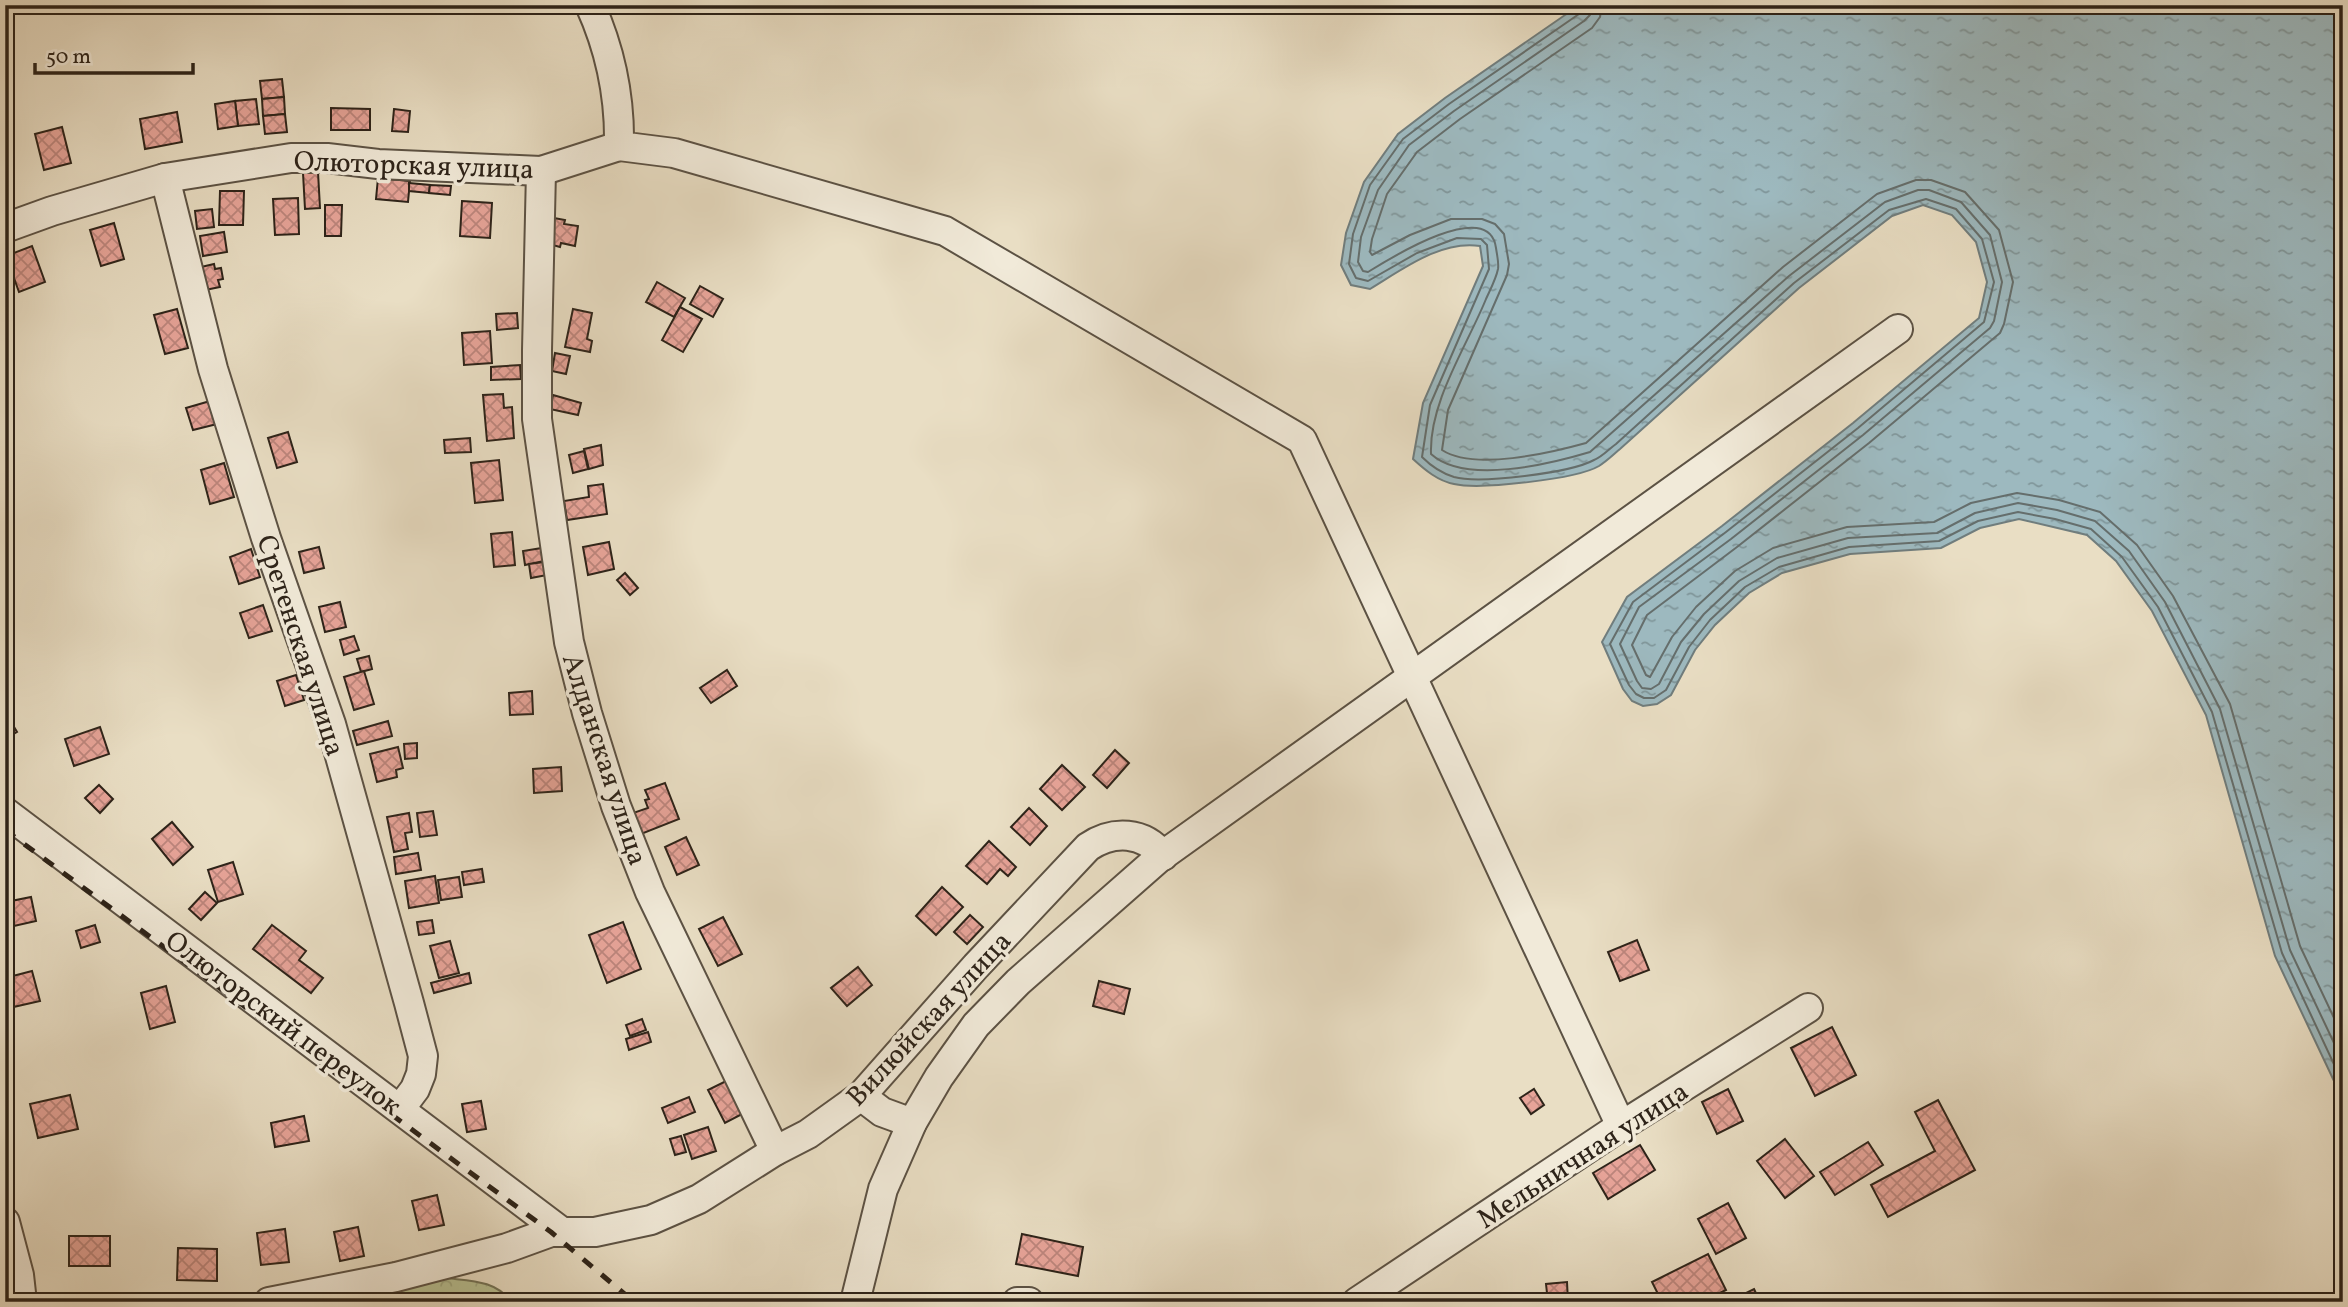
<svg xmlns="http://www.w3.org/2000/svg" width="2348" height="1307" font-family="Vollkorn,serif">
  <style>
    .forest { fill: url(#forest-crowns); stroke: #727256; stroke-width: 2 }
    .water { fill: url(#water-ripples); stroke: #707d7d; stroke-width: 2 }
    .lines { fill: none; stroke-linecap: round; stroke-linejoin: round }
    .shore { stroke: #656e6c; stroke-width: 2 }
    .building { fill: url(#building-cross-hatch); stroke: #2d2319; stroke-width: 2 }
    .minor-casing { stroke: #5c5244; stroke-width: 32 }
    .minor { stroke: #f1ead9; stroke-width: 28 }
    .rail { stroke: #2d2319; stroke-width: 5; stroke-dasharray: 12 12; stroke-linecap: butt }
    .labels { text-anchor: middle; stroke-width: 7; stroke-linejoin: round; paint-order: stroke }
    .street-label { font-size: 28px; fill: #2d2319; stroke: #f1ead9 }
  </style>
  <defs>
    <pattern id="forest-crowns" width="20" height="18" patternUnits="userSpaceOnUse" patternTransform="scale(1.75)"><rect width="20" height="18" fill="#b8c193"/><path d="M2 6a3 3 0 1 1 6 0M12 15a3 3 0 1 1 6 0" fill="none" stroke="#9ea67e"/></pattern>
    <pattern id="water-ripples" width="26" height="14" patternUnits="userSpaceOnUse" patternTransform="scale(1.75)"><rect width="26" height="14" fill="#9db9bf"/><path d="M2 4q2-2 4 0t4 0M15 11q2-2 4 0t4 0" fill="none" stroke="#80969a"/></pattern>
    <pattern id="building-cross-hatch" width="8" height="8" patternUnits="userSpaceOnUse" patternTransform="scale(1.75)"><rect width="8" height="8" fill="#e7a499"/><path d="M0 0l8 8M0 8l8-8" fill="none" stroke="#bc857c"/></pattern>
  </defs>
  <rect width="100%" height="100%" fill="#e9dec4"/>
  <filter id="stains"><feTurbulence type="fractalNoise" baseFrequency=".00286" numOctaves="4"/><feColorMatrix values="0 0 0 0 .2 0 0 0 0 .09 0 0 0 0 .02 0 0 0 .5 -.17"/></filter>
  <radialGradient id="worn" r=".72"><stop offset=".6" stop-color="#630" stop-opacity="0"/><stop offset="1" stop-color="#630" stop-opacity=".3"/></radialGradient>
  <path class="forest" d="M446,1278c24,3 50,2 65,24h-158z"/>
  <path class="water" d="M1582,5h761v1082l-9,-6 -59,-125 -69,-241 -54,-104 -36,-50 -29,-26 -68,-16 -39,9 -39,20 -91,6 -68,19 -33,20 -34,32 -20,25 -24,45 -14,9 -14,2 -11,-5 -9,-12 -21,-47 25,-45 95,-71 131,-103 126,-105 8,-36 -11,-40 -24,-27 -29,-10 -31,11 -93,72 -179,161c-6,5 -13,12 -21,17 -22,13 -119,24 -145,18 -16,-3 -29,-14 -41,-25l10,-56 60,-137 -3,-20c-39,-6 -77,23 -110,43l-19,-4 -10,-20 5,-32 18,-51 34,-48 47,-36 120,-83z"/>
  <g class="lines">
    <g class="shore">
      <path d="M1582,5l-3,9 -130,90 -46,35 -33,46 -17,49 -4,30 7,14 12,3 49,-28 40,-15 24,1 6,6 2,24 -59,136 -8,52c9,9 19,16 32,20 26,7 116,-4 140,-17 8,-3 15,-11 22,-16l178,-161 95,-73 37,-11 30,10 26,30 12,43 -10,40 -126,106 -132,104 -93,70 -23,42 19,41 7,9 8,4h10l12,-8 23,-43 21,-27 35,-33 34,-20 70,-20 90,-6 39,-20 40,-9 37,7 36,10 31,28 36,50 54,105 70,241 57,122 4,3"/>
      <path d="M1591,5l-1,10 -6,6 -130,90 -45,34 -31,45 -17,47 -3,25 5,9 5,1c21,-13 121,-76 128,-24 1,7 3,15 2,21 -2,10 -8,21 -12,30 -19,47 -57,103 -55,155 34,31 119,10 159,-2l199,-176 96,-74 33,-12h11l32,12 29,33 12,47 -8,39 -4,7 -127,107 -132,104 -92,68 -19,37 17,37 5,7 9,1 8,-5 22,-42 23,-28 35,-33 38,-23 71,-20 89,-5 38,-20 43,-10 39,7 38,11 34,30 36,51 55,107 70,241 53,112"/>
      <path d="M1602,5l-2,12 -8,11 -132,91 -43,33 -30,42 -15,45 -2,13 2,3 38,-20 41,-16h31l13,5 9,10 5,30 -2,11 -59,135 -6,40c32,21 108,3 144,-7l197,-176 94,-73 39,-14h15l34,12 34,38 14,52 -9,42 -4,9 -131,110 -132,104 -90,68 -15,30 14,30 4,2 22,-40 24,-30 39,-36 38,-23 74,-21 87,-5 37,-19 46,-10 42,7 41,12 37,33 36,51 57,108 70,242 43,91"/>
    </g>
  </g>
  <g class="building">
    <path d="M282,79l2,18 -22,2 -2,-18z"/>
    <path d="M284,97l1,17 -22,2 -1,-17z"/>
    <path d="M256,99l3,25 -21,2 -3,-25z"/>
    <path d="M235,101l3,25 -20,3 -3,-25z"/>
    <path d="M331,108l39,1v21h-39z"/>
    <path d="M394,109l16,2 -2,21 -16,-1z"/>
    <path d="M177,112l5,30 -37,7 -5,-30z"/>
    <path d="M285,114l2,18 -22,2 -2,-18z"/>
    <path d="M62,127l9,36 -27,7 -9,-36z"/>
    <path d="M318,172l2,36 -15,1 -2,-36z"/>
    <path d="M378,178l32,3 -2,21 -32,-3z"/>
    <path d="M409,183l21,2 -1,8 -20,-2z"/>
    <path d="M430,185l21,1 -1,9 -21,-2z"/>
    <path d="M220,191h24l-1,34h-24z"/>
    <path d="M298,198l1,36 -24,1 -2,-36z"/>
    <path d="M462,201l30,2 -2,35 -30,-2z"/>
    <path d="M325,205h17l-1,31h-16z"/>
    <path d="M212,209l2,18 -17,2 -2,-18z"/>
    <path d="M554,218l11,2 -1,4 14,2 -3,20 -14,-3 -1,4 -11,-3z"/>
    <path d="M114,223l10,36 -23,7 -11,-36z"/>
    <path d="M224,232l3,20 -24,4 -3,-20z"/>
    <path d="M32,246l13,36 -26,10 -13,-36z"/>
    <path d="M214,264l1,5 6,-1 2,11 -5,1 2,7 -15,3 -4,-23z"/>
    <path d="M657,282l28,16 -11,19 -28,-15z"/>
    <path d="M700,286l23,13 -10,18 -23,-13z"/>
    <path d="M680,307l22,12 -19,33 -21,-12z"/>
    <path d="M177,309l11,39 -23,6 -11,-39z"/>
    <path d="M573,309l19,4 -5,26 5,2 -2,11 -25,-5z"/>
    <path d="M517,313l1,15 -21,2 -1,-16z"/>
    <path d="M490,331l2,32 -28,2 -2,-32z"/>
    <path d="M555,353l15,3 -4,18 -14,-3z"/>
    <path d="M520,365l1,14 -30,1v-13z"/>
    <path d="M503,394l1,14 8,-1 2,31 -27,3 -4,-46z"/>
    <path d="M553,395l28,8 -3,12 -28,-6z"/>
    <path d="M210,401l7,23 -24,6 -7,-22z"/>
    <path d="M288,432l9,30 -20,6 -9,-30z"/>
    <path d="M470,438l1,14 -26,1 -1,-13z"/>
    <path d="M601,445l2,20 -14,4 -5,-20z"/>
    <path d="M584,451l4,18 -15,4 -4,-18z"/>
    <path d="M499,460l4,40 -28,3 -4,-40z"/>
    <path d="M224,463l10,34 -24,7 -9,-34z"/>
    <path d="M603,484l4,30 -40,6 -3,-19 25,-4 -1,-11z"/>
    <path d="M512,532l3,33 -21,2 -3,-33z"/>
    <path d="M609,542l5,27 -26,6 -5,-28z"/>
    <path d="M319,547l5,21 -20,5 -5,-21z"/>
    <path d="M542,548l2,13 -19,4 -2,-14z"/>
    <path d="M251,549l9,28 -21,7 -9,-27z"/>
    <path d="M544,562l3,13 -16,3 -2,-14z"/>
    <path d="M625,573l13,15 -8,7 -13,-15z"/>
    <path d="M340,602l6,25 -21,5 -6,-25z"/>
    <path d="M263,605l9,26 -23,7 -9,-25z"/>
    <path d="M354,636l5,14 -15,5 -4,-15z"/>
    <path d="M369,656l3,13 -11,3 -4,-13z"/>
    <path d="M727,670l10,16 -26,17 -11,-15z"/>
    <path d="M364,671l10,33 -20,6 -10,-33z"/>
    <path d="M296,675l8,25 -19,6 -8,-25z"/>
    <path d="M532,691l1,23 -23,1 -1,-22z"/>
    <path d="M5,712l12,20 -12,7z"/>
    <path d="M388,721l4,15 -35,9 -4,-14z"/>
    <path d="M100,727l9,27 -35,12 -9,-27z"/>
    <path d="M417,743v15l-12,1 -1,-15z"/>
    <path d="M398,747l5,21 -7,2 1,7 -20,5 -7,-28z"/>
    <path d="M1115,750l14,13 -22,25 -14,-13z"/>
    <path d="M1062,765l23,22 -23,23 -22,-21z"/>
    <path d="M561,767l1,24 -28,2 -1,-24z"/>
    <path d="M665,783l14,36 -38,15 -8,-21 15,-5 -3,-8 4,-1 -4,-9z"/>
    <path d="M99,785l14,14 -13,14 -15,-15z"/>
    <path d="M1029,808l18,18 -17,19 -19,-18z"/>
    <path d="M433,811l4,24 -17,2 -3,-24z"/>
    <path d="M409,813l3,19 -7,1 3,16 -14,3 -7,-35z"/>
    <path d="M172,822l21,25 -20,18 -21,-26z"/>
    <path d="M686,837l13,28 -22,10 -12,-28z"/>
    <path d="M989,841l27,26 -8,9 -8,-7 -13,15 -21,-18z"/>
    <path d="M418,853l3,17 -25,4 -2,-17z"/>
    <path d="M233,862l10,32 -25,8 -10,-32z"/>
    <path d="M482,869l2,13 -20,3 -2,-13z"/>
    <path d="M435,876l4,27 -30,5 -4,-27z"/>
    <path d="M459,877l3,20 -21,3 -3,-20z"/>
    <path d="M942,887l21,20 -27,28 -20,-19z"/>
    <path d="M9,892l2,9 20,-4 5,24 -31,7v-35z"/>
    <path d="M205,892l12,11 -16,17 -12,-11z"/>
    <path d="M970,915l13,12 -16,17 -13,-12z"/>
    <path d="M723,917l19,37 -24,12 -19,-37z"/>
    <path d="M432,920l2,13 -15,2 -2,-13z"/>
    <path d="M623,922l18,47 -34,14 -18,-48z"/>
    <path d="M95,925l5,17 -19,6 -5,-17z"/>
    <path d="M272,925l34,26 -7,9 24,18 -12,15 -58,-44z"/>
    <path d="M1637,940l12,30 -29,11 -12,-29z"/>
    <path d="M450,941l9,32 -20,5 -9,-32z"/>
    <path d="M858,967l14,18 -25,21 -16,-18z"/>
    <path d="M32,971l8,30 -31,7 -4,-15v-15z"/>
    <path d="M469,973l2,10 -37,10 -3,-10z"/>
    <path d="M1099,981l31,8 -6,25 -31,-8z"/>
    <path d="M166,986l9,36 -25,7 -9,-36z"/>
    <path d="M642,1019l4,11 -16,6 -4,-11z"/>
    <path d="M1832,1027l24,48 -41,21 -24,-48z"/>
    <path d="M648,1032l3,10 -22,8 -3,-11z"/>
    <path d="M728,1080l16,33 -19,10 -17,-33z"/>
    <path d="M1534,1089l10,16 -13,9 -11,-16z"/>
    <path d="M1728,1089l15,32 -26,13 -15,-32z"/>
    <path d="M70,1095l8,34 -40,9 -8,-34z"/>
    <path d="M689,1097l6,15 -27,11 -6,-15z"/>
    <path d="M1938,1100l37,70 -87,47 -17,-32 64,-34 -20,-39z"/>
    <path d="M481,1101l5,28 -19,3 -5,-28z"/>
    <path d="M304,1116l5,25 -34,6 -4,-24z"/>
    <path d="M708,1127l8,24 -24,8 -8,-24z"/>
    <path d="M681,1136l5,16 -11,3 -5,-16z"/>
    <path d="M1785,1139l29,37 -29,22 -28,-37z"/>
    <path d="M1868,1142l15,23 -48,30 -15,-23z"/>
    <path d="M1640,1145l15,25 -47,29 -15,-26z"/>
    <path d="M437,1195l7,30 -25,5 -7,-29z"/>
    <path d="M1728,1203l18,35 -30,16 -18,-35z"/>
    <path d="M358,1227l6,29 -24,5 -6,-29z"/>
    <path d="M285,1229l4,33 -28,3 -4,-32z"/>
    <path d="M1022,1234l61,13 -5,29 -62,-12z"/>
    <rect x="69" y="1236" width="41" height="30"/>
    <path d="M178,1248l39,1v32l-40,-1z"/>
    <path d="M1708,1254l18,36 -25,12h-39l-10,-20z"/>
    <path d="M1567,1282l1,20h-20l-2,-18z"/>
    <path d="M1754,1289l6,13h-32z"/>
  </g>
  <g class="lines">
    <g class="minor-casing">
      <g id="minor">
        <path d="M590,5c21,46 30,91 29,141l55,7 271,78 357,209 319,686"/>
        <path d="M541,171l-4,179v69l32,223 18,71 29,93 34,86 125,259"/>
        <path d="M165,178l48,191 53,169 65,186 78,279 14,53 -2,18 -6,15 -15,20"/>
        <path d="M5,228l47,-17 113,-33 126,-20h36l51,6 163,7 78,-25"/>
        <path d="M5,812l557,420"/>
        <path d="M861,1096l21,16 30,11"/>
        <path d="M5,1222l14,53 3,27"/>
        <path d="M269,1302l127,-25 111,-29 44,-16h44l56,-12 48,-21 76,-48 33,-17 53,-38 115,-130 112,-119c25,-17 56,-16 75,9"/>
        <path d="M855,1302l28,-113 29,-66 27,-46 37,-52 42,-43 141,-124 739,-529"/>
        <path d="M1017,1302h12"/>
        <path d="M1357,1302l264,-176 187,-118"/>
      </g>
    </g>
    <use href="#minor" class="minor"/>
    <path class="rail" d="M5,830l546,402 83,70"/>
  </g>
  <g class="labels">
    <g class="street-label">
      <text transform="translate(414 164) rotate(2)" y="10">Олюторская улица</text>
      <text transform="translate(302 645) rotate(72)" y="10">Сретенская улица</text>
      <text transform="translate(606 759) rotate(72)" y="10">Алданская улица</text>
      <text transform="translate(928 1018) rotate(-47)" y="10">Вилюйская улица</text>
      <text transform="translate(284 1022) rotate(37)" y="10">Олюторский переулок</text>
      <text transform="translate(1582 1154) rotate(-33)" y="10">Мельничная улица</text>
    </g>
  </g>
  <rect width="2348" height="1307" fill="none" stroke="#e9dec4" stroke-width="28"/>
  <rect x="7" y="7" width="2334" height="1293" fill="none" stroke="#2d2319" stroke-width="3.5"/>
  <rect x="14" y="14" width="2320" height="1279" fill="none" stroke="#2d2319" stroke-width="2"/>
  <path d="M35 63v10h158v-10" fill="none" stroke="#2d2319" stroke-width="3.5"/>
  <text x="46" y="63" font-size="21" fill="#2d2319" stroke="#f1ead9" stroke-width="5" paint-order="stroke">50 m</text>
  <rect width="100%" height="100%" filter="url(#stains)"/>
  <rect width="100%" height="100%" fill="url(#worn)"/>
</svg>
